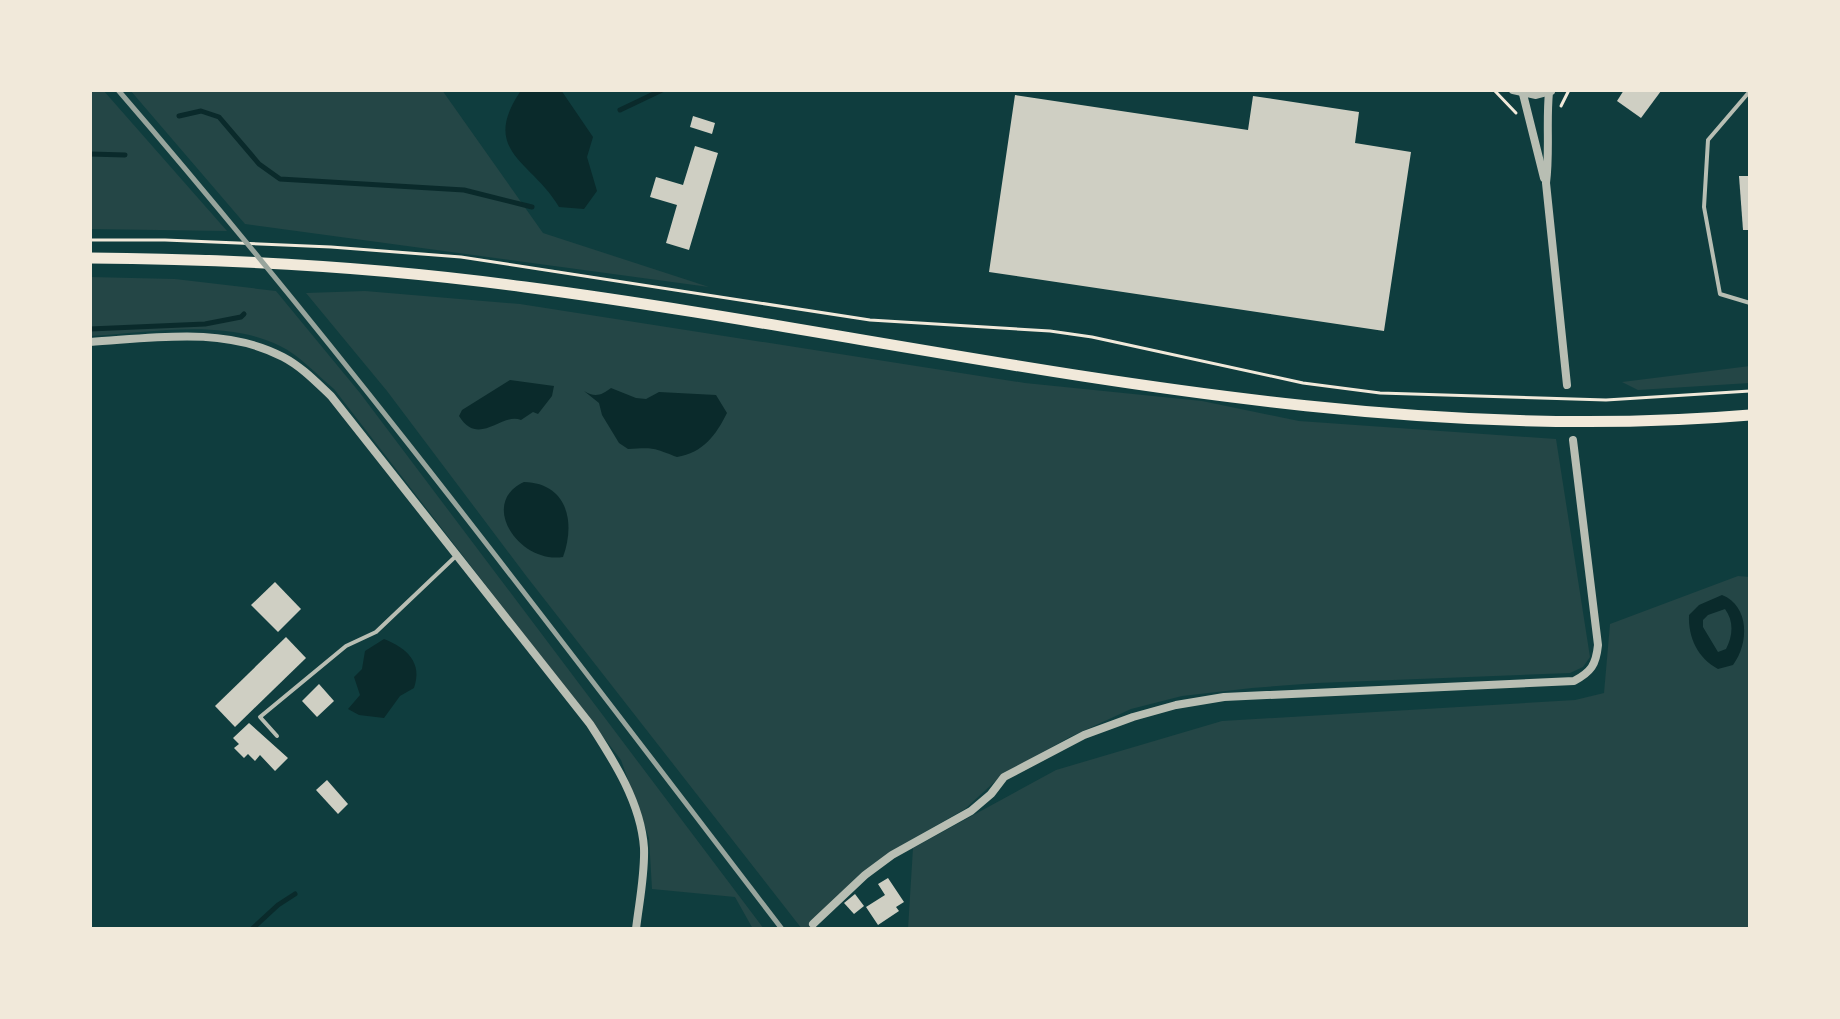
<svg xmlns="http://www.w3.org/2000/svg" width="1840" height="1019" font-family="'Fira Sans',sans-serif">
  <style>
    .green { fill: #244646 }
    .water { fill: #0a2a2b; fill-rule: evenodd }
    .lines { fill: none; stroke-linecap: round; stroke-linejoin: round }
    .stream { stroke: #0a2a2b; stroke-width: 5 }
    .building { fill: #cfcfc3 }
    .path { stroke: #f1e9da; stroke-width: 3 }
    .service { stroke: #b8beb3; stroke-width: 4 }
    .minor { stroke: #b8beb3; stroke-width: 8 }
    .secondary { stroke: #f1e9da; stroke-width: 11 }
    .rail { stroke: #97a49c; stroke-width: 5 }
  </style>
  <rect width="100%" height="100%" fill="#0f3d3e"/>
  <g class="green">
    <path d="M90,90h13l124,141 -137,-2z"/>
    <path d="M130,90h312l101,143 166,54 -464,-63z"/>
    <path d="M90,277l85,2 101,12 84,102 404,536h-11l-18,-32 -83,-8 -3,-51 -28,-78 -287,-371c-17,-14 -35,-34 -54,-43 -57,-28 -129,-13 -190,-10z"/>
    <path d="M365,291l155,13 505,79 177,18 97,20 257,18 34,218 -7,10 -13,6 -253,10 -65,5 -70,8 -51,13 -61,28 -68,38 -37,34 -73,42 -31,22 -51,50 5,6h-13l-275,-352 -140,-186 -81,-98z"/>
    <path d="M1750,366v17l-112,7 -16,-8z"/>
    <path d="M1738,576l12,1v352h-842l5,-81 143,-78 166,-49 353,-21 29,-7 6,-69z"/>
  </g>
  <g class="water">
    <path d="M527,90h34l32,47 -6,20 10,34 -13,18 -25,-2c-27,-46 -79,-55 -39,-115z"/>
    <path d="M510,380l44,6 -2,10 -14,18 -5,-2 -12,8c-20,-8 -42,28 -62,-4l3,-6z"/>
    <path d="M611,388l25,10 10,1 13,-7 57,3 11,18c-11,22 -24,40 -50,44 -23,-9 -23,-10 -49,-8l-9,-6 -17,-28 -3,-12 -15,-12c11,7 18,4 27,-3z"/>
    <path d="M524,482c43,1 52,40 39,75 -44,7 -85,-54 -39,-75z"/>
    <path d="M1722,595c28,11 27,49 11,70l-15,4c-20,-11 -30,-31 -29,-54l10,-10zM1725,609c9,12 8,27 1,40l-8,3 -15,-25v-7l5,-5z"/>
    <path d="M384,639c23,9 39,24 30,49l-14,8 -16,22 -25,-3 -11,-6 12,-14 -6,-18 8,-8 3,-18z"/>
  </g>
  <g class="lines">
    <g class="stream">
      <path d="M620,110l42,-20"/>
      <path d="M179,116l22,-5 18,6 40,47 21,15 184,11 68,17"/>
      <path d="M90,154l35,1"/>
      <path d="M90,329l115,-5 36,-7 3,-3"/>
      <path d="M252,929l26,-24 17,-11"/>
    </g>
  </g>
  <g class="building">
    <path d="M1624,90h35l2,1 -20,27 -24,-17z"/>
    <path d="M1015,95l233,35 5,-34 106,16 -4,31 56,9 -27,179 -395,-59z"/>
    <path d="M693,116l22,7 -3,11 -22,-7z"/>
    <path d="M695,146l23,7 -29,97 -23,-7 11,-38 -27,-8 6,-20 27,8z"/>
    <path d="M1739,176h11v54h-7z"/>
    <path d="M275,582l26,27 -23,23 -27,-27z"/>
    <path d="M286,637l20,21 -71,69 -20,-21z"/>
    <path d="M319,684l15,17 -17,16 -15,-16z"/>
    <path d="M249,723l39,35 -13,13 -15,-16 -5,6 -7,-7 -4,4 -10,-10 5,-4 -6,-6z"/>
    <path d="M327,780l21,24 -10,10 -22,-24z"/>
    <path d="M888,878l16,24 -8,5 3,4 -21,14 -12,-18 19,-12 -7,-11z"/>
    <path d="M855,894l9,12 -10,8 -10,-11z"/>
  </g>
  <g class="lines">
    <g class="path">
      <path d="M1494,90l22,23"/>
      <path d="M1561,106l8,-16"/>
      <path d="M90,240h75l166,7 130,10 409,63 180,11 42,6 211,46 77,10 226,7 144,-9"/>
    </g>
    <g class="service">
      <path d="M1750,91l-42,49 -4,67 16,87 30,9"/>
      <path d="M277,736l-17,-19 86,-71 30,-14 80,-76"/>
    </g>
    <g class="minor">
      <path d="M1513,90l23,5 15,-4"/>
      <path d="M1549,92c-3,31 1,60 -3,91l21,202"/>
      <path d="M1523,94l21,84"/>
      <path d="M90,342c64,-4 134,-16 193,15 19,10 33,25 48,39l259,328c24,37 51,79 54,124 1,27 -5,55 -8,81"/>
      <path d="M813,924l52,-49 27,-20 79,-44 20,-17 13,-17 80,-42 49,-18 43,-12 48,-8 350,-16c17,-9 22,-16 24,-36l-25,-205"/>
    </g>
    <path class="secondary" d="M90,258c146,1 290,9 435,29 404,53 815,163 1225,128"/>
    <path class="rail" d="M118,90c233,270 447,556 664,839"/>
  </g>
  <rect width="1840" height="1019" fill="none" stroke="#f1e9da" stroke-width="184"/>
</svg>
